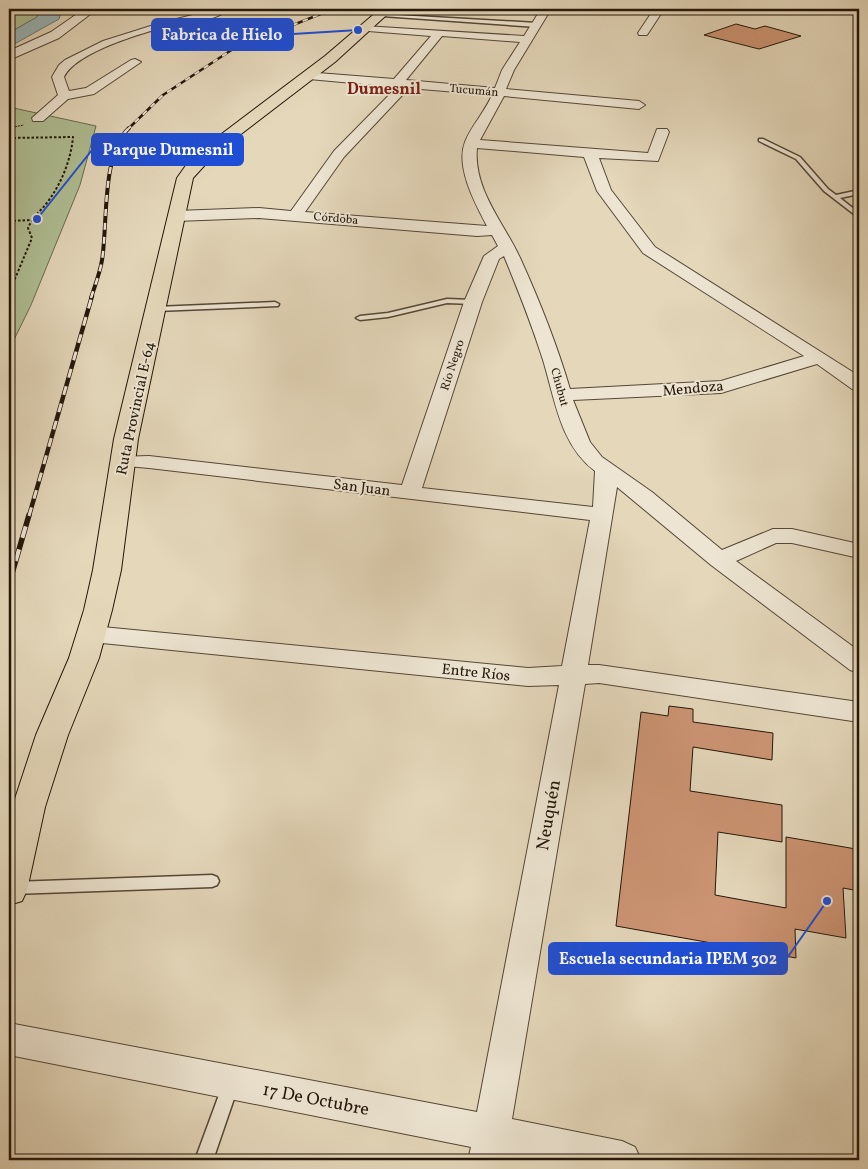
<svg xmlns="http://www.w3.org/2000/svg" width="868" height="1169" font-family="Vollkorn,serif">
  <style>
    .green { fill: #afbf94; stroke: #6a6b50 }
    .water { fill: #9ab7ba; stroke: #6b7774 }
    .building { fill: #cc9473; stroke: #24170b }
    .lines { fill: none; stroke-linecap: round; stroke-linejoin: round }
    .service-casing { stroke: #544737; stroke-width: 3 }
    .minor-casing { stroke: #544737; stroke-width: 2 }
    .tertiary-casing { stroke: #544737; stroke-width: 2 }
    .primary-casing { stroke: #24170b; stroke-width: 2 }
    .path-far1 { stroke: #24170b; stroke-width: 1; stroke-dasharray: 2 1; stroke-linecap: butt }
    .path { stroke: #24170b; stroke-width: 2; stroke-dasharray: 2.5 2; stroke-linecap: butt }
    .service { fill: #ede5d2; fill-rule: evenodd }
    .minor { fill: #ede5d2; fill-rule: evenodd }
    .tertiary { fill: #ede5d2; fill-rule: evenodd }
    .primary { fill: #e4d7ba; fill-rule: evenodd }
    .rail-far3-casing { stroke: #24170b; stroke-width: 2.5 }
    .rail-far2-casing { stroke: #24170b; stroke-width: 4 }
    .rail-far1-casing { stroke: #24170b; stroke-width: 4.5 }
    .rail-casing { stroke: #24170b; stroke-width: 5.5 }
    .rail-far3 { stroke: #ede5d2; stroke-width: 2; stroke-dasharray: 5.5; stroke-linecap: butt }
    .rail-far2 { stroke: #ede5d2; stroke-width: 2.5; stroke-dasharray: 7; stroke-linecap: butt }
    .rail-far1 { stroke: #ede5d2; stroke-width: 3; stroke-dasharray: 9; stroke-linecap: butt }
    .rail { stroke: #ede5d2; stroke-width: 4; stroke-dasharray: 12; stroke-linecap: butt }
    .labels { text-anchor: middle; stroke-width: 4; stroke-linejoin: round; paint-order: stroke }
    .far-street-label { font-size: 12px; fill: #24170b; stroke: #ede5d2 }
    .street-label { font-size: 15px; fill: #24170b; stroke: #ede5d2 }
    .far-district-label { font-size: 16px; font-weight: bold; fill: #7a1f14; stroke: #ede5d2 }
    .near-street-label { font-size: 18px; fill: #24170b; stroke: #ede5d2 }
    .leader { fill: none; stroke: #1d4ed8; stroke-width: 2 }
    .callout-dot { fill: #1d4ed8; stroke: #ede5d2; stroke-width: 2 }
    .callout { fill: #1d4ed8; stroke: #1d4ed8; stroke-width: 2 }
    .callout-label { font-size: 16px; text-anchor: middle; font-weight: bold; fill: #fff }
  </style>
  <rect width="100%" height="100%" fill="#e4d7ba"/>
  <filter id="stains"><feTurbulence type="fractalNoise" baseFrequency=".004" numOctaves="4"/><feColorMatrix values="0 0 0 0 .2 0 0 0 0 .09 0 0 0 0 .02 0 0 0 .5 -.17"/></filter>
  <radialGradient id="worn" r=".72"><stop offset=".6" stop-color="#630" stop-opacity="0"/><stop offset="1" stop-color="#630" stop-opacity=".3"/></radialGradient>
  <g class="green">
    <path d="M9,9h30l-2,8 -28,16z"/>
    <path d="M9,107l87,19 -16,59 -49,120 -22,45z"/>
  </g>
  <path class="water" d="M39,9h23l-3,10 -50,28v-14l28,-16z"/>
  <g class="building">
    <path d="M736,24l19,5 10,-3 36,10 -42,13 -55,-14z"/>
    <path d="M669,706l24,3v13l80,11 -1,27 -79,-13 -3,44 92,14v37l-64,-10 -3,63 71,13v-71l70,12 3,42 -16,-3 3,50 -51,-9 1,29 -180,-32 25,-214 27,4z"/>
  </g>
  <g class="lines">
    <g class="service-casing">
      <g id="service">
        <path d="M380,14l157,9 3,2 -3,2 -155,-11z"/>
        <path d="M759,139h4l37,18 28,32 8,6 23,-5v4l-19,4 19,15v5l-35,-27 -28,-32 -37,-18z"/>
        <path d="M447,299l26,1 4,2 -4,2 -26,-1 -59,14 -28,3 -4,-2 4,-2 28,-3z"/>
        <path d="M275,302l4,2 -1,2 -122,5 -4,-2 4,-2z"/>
        <path d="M212,875l5,2 2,4 -2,4 -5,2 -199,7 -4,-1v-10l4,-1z"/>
        <path d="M231,1076l6,2 2,6 -26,76h-18l28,-76 2,-6z"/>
      </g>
    </g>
    <g class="minor-casing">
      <g id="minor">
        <path d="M216,9h12c-11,12 -32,11 -47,14 -29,7 -104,27 -117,54l5,14 17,-3 45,-28 4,-1 6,3 -47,32 -26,5 -25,22h-10l-1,-3 26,-23 -6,-18 7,-12 6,-5 38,-19 54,-17z"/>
        <path d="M541,9h10l-37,61 -8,19 133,12 6,4 -6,4 -135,-13 -24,44 168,13 9,-24h10l2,3 -11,29 -59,-3 12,32 44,57 204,129v15l-7,-2 -35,-25 -96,29 -148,7 17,42 12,15 50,35 70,58 51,-21h19l67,15v14l-67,-15h-16l-40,18 123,90v22l-9,-3 -139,-105 -94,-78 -29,178h11l260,37v20l-260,-39 -14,1 -73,435 110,22 13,6 6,13h-107l-27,-6 -1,6h-38l3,-13 -462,-92v-32l468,89 82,-427 -31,1 -436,-44 -9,-2 -3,-6 3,-6 9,-2 436,42 34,-2 28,-146 -441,-52 -33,-3 -3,-4 3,-4 33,-1 253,29 62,-183 20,-46 14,-10 -6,-11 -15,1 -218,-18 -83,3 -8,-5 8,-5 83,-3 32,3 43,-60 63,-64 -88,-8 -6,-4 2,-3 89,7 37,-43 -63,-5 -4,-1v-4l160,10zM442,36l78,6 -18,28 -7,18 -89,-8zM409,88l83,7c-7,17 -21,31 -27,47 -10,25 11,63 22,84l-182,-14 39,-55zM477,148l107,9 13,34 46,62 161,103 -83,25 -151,8c-13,-44 -30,-87 -49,-129 -16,-36 -48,-70 -44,-112zM504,256c14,34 28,69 39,104 12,39 17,85 52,111l-2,36 -171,-19 60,-186 17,-43z"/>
        <path d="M654,9h10l-17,26h-8l-1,-2z"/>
      </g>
    </g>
    <g class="tertiary-casing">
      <path id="tertiary" d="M84,9h13l-38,29 -50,22v-9l42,-19z"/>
    </g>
    <g class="primary-casing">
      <path id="primary" d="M380,9h13l-58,53 -120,92 -22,24 -55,261 -17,131 -9,40 -13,48 -31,77 -23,72 -18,83 -5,11 -13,4v-88l27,-82 33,-77 15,-48 9,-40 21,-131 63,-261 12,-17 14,-13 122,-92z"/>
    </g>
    <path class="path-far1" d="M9,128l15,-3"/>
    <g class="path">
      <path d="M9,138l64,-1c-2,22 -11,45 -24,63 -7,10 -16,16 -21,28l4,10 -23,55"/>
      <path d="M9,221l22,-1"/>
    </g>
    <use href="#service" class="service"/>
    <use href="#minor" class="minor"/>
    <use href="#tertiary" class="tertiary"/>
    <use href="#primary" class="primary"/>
    <g class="rail-far3-casing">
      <path id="rail-far3" d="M127,130l36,-35 70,-46 100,-40"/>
    </g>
    <g class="rail-far2-casing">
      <path id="rail-far2" d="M91,298c4,-13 9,-25 11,-38 6,-36 -1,-105 27,-132"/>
    </g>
    <g class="rail-far1-casing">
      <path id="rail-far1" d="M29,516l63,-220"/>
    </g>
    <g class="rail-casing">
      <path id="rail" d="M9,584l20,-69"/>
    </g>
    <use href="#rail-far3" class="rail-far3"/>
    <use href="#rail-far2" class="rail-far2"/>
    <use href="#rail-far1" class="rail-far1"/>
    <use href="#rail" class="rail"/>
  </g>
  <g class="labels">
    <g class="far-street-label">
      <text transform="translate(474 90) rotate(5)" y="4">Tucumán</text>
      <text transform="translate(336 218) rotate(5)" y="4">Córdoba</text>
      <text transform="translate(452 365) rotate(-72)" y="4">Río Negro</text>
      <text transform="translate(560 387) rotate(75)" y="4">Chubut</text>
    </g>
    <g class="street-label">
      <text transform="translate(693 388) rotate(-5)" y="5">Mendoza</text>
      <text transform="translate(135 408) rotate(-78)" y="5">Ruta Provincial E-64</text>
      <text transform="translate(362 487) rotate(7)" y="5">San Juan</text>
      <text transform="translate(476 672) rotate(6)" y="5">Entre Ríos</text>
    </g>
    <g class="far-district-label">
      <text x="384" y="94">Dumesnil</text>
    </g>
    <g class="near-street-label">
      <text transform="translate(548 815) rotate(-80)" y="6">Neuquén</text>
      <text transform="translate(316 1099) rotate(11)" y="6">17 De Octubre</text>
    </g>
  </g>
  <path class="leader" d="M358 30L293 34M37 219L92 150M827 901L787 958"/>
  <g class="callout-dot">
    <circle cx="358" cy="30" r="5"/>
    <circle cx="37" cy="219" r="5"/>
    <circle cx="827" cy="901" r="5"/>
  </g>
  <g class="callout">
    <rect x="152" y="19" width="141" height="31" rx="5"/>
    <rect x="92" y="134" width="151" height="31" rx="5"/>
    <rect x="549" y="943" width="238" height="31" rx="5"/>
  </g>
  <g class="callout-label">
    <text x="222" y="40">Fabrica de Hielo</text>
    <text x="168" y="155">Parque Dumesnil</text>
    <text x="668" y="964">Escuela secundaria IPEM 302</text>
  </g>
  <rect width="868" height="1169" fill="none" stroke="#e4d7ba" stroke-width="30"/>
  <rect x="10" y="10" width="848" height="1149" fill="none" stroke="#24170b" stroke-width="2.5"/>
  <rect x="15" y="15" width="838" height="1139" fill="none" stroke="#24170b"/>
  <rect width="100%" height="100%" filter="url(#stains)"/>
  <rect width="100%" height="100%" fill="url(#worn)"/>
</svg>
